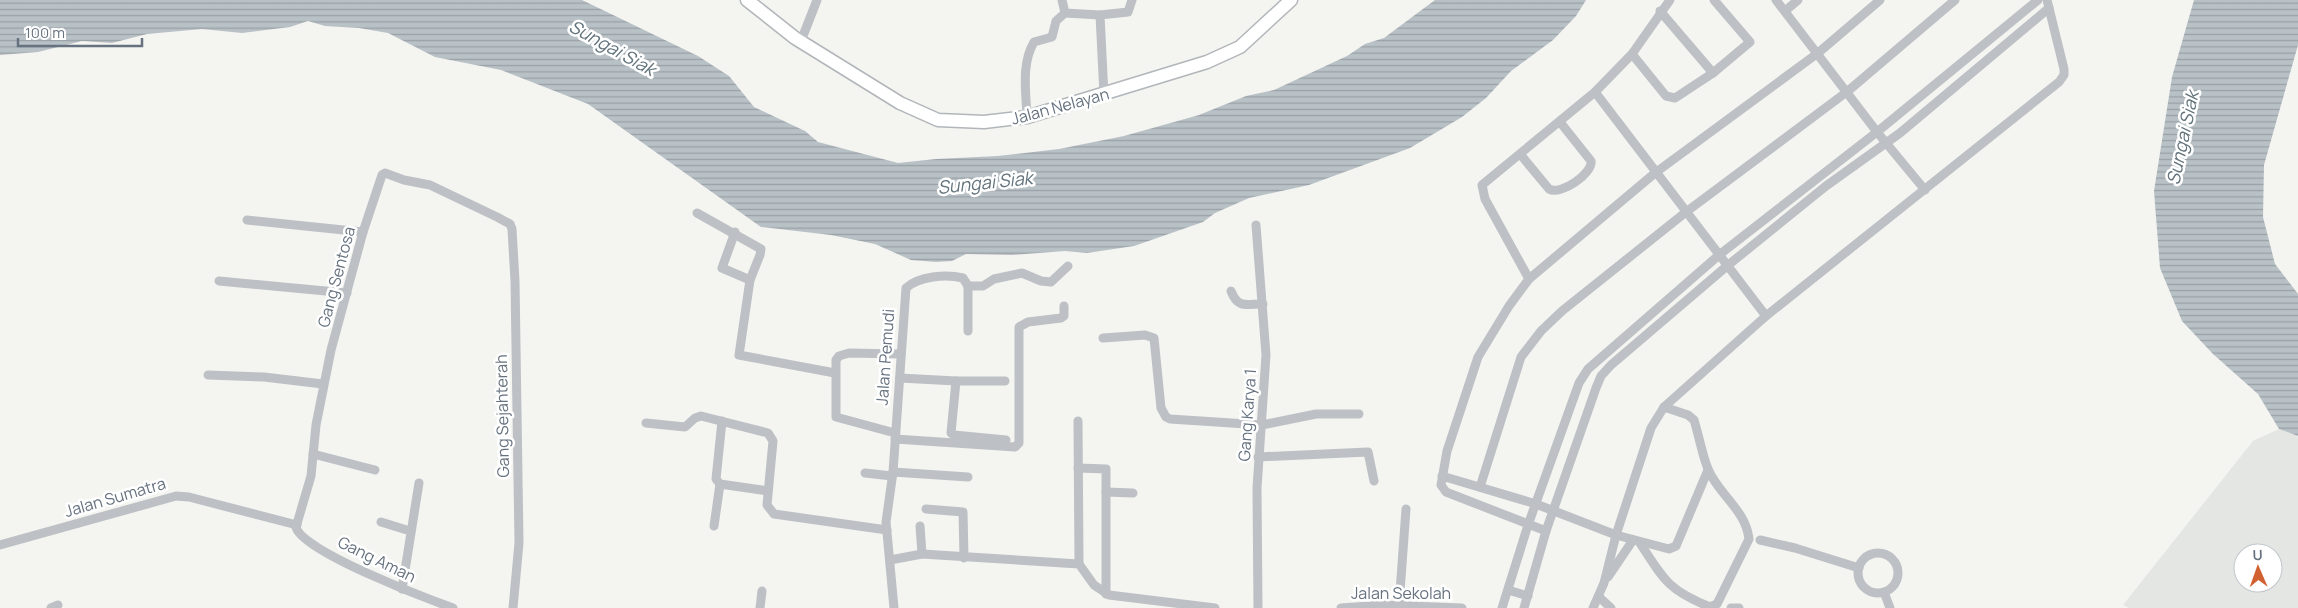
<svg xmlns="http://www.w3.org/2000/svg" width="2298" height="608" font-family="Manrope,sans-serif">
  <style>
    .built { fill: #e4e6e4; fill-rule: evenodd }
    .water { fill: url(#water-rules) }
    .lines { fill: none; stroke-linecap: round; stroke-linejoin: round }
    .secondary-casing { stroke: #b2b6ba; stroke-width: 15 }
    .street { stroke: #bdc0c4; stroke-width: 9 }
    .secondary { stroke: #fff; stroke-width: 12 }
    .labels { text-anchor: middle; stroke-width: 5; stroke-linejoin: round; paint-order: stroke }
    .street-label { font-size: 16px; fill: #66727f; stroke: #fff }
    .water-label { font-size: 18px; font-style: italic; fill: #62737c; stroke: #fff }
  </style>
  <defs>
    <pattern id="water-rules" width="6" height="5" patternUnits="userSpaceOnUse" patternTransform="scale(1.25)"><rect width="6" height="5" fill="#b8c1c6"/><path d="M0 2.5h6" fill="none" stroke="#99a1a6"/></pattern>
  </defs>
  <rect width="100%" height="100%" fill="#f4f4f1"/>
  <path class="built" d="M2279,429l19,7v172h-169l-6,-3 130,-164zM2243,553h30v30h-30z"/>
  <g class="water">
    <path d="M0,0h582l116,56 31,20 25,31 51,24 13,11 80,21 38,-4 62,-3 61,-7 65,-13 75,-21 47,-19 28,-6 73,-34 18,-12 19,-6 51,-38h151l-10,16 -23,24 -42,31 -25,27 -24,19 -52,31 -101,37 -60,13 -34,15 -12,9 -69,24 -47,7 -22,-2 -53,4 -46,-1 -14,7 -16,1 -25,-2 -36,-16 -44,-9 -70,-8 -173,-123 -87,-34 -66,-13 -47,-24 -29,-5 -34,-2 -17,-5 -18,6 -48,6 -40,-4 -55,5 -35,9 -30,-2 -44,11 -38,3z"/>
    <path d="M2194,0h104v45l-34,120 -1,52 12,47 23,30v142l-19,-7 -21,-35 -45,-40 -31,-33 -22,-53 -6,-77 18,-114z"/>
  </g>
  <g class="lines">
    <g class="secondary-casing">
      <path id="secondary" d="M747,0l48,38 105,65 38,17 46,2 43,-5 180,-55 33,-15 51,-47"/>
    </g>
    <g class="street">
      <path d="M1062,0l3,13 35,2"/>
      <path d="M1776,0l101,132 48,58"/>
      <path d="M1660,11l53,62"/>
      <path d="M1785,11l13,-11"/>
      <path d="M801,41l16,-41"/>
      <path d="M1632,54l34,42 9,2 38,-25 37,-31 -36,-42"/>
      <path d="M1595,92l171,224"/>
      <path d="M1104,95l-4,-80 28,-3 4,-12"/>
      <path d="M1027,117c-1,-25 -6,-53 7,-75l18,-5 4,-16 9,-8"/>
      <path d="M1520,154l29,35c12,7 44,-16 42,-28l-31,-39"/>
      <path d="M697,213l64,36 -1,6 -10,25 -11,75 96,18"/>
      <path d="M247,220l116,12"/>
      <path d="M1256,225l10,130 -9,133 1,120"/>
      <path d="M735,232l-13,36 28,12"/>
      <path d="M1529,279l-44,-80 -3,-14 113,-93 37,-38 38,-54"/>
      <path d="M219,281l128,12"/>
      <path d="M968,286h15l11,-7 28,-6 19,8 10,1 17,-16"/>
      <path d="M1231,291c7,18 15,13 32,13"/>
      <path d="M968,331v-45"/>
      <path d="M1103,338l42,-3 9,3 7,70 5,9 4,2 92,6 54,-11h43"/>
      <path d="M208,375l56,2 59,7"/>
      <path d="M900,378l56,3h49"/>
      <path d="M956,381l-5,52 3,2 52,5"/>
      <path d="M722,421l-6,58 4,5 48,7"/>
      <path d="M1078,421l1,143"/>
      <path d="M646,423l39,4 10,-9 6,-2 67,17 5,8 -6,64 7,9 113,16"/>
      <path d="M895,433l-59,-16v-57l3,-4 10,-3 52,1"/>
      <path d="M895,439l120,8 4,-4v-116l9,-5 33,-4 3,-2v-10"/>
      <path d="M313,454l62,16"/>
      <path d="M1258,457l110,-5 6,29"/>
      <path d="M1078,468l28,1v125"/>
      <path d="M893,472l75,5"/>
      <path d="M865,473l27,3"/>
      <path d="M1442,476l94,28 80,31 53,14 7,-3 32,-76"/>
      <path d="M1480,487l41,-130 20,-26 21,-20 124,-99 162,-121 107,-91"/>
      <path d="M1106,492l27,1"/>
      <path d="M926,509l37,3 1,46"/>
      <path d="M381,522l29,9"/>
      <path d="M714,526l6,-42"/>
      <path d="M1546,531l-100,-39 -5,-7 6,-34 31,-94 31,-51 20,-27 126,-106 163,-120 62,-53"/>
      <path d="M1760,540l35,8 64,20"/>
      <path d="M1640,543c24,37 28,47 70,64l7,-3 32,-65c-3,-29 -31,-45 -41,-70 -6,-15 -9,-33 -14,-49l-6,-5 -24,-8"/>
      <path d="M0,545l176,-49 13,1 108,28"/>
      <circle cx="1878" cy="573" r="20"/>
      <path d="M922,554l157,10 15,21 15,10 106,13"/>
      <path d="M890,560l32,-6 -2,-28"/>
      <path d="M1608,577l25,-37"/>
      <path d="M402,589l17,-106"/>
      <path d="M1508,590l20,6"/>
      <path d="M1884,592l6,16"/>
      <path d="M1599,597l12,11"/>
      <path d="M1399,606l7,-97"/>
      <path d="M51,608l7,-3"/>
      <path d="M453,608c-25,-9 -152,-57 -157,-81l15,-51 5,-51 15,-75 32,-118 19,-57 3,-2 19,7 26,5 67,32 13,7 2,5 3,52 4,262 -6,65"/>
      <path d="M760,608l2,-17"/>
      <path d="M894,608l-8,-86 7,-50 13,-184c13,-12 40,-14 57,-10l5,8"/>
      <path d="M1341,608l43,-3 78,3"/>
      <path d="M1502,608l26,-83 51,-142 9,-14 131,-114 158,-123 161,-132"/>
      <path d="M1524,608l22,-77 50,-143 5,-12 10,-11 116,-99 99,-80 74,-53 149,-125"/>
      <path d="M1593,608l11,-25 12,-48 35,-107 13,-21 102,-91 293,-234 5,-7v-6l-17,-69"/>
      <path d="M1731,608h8"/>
    </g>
    <use href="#secondary" class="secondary"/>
  </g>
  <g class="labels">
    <g class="street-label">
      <text transform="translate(1060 106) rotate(-15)" y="6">Jalan Nelayan</text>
      <text transform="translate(336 277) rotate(-75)" y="6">Gang Sentosa</text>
      <text transform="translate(885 357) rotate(-86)" y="6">Jalan Pemudi</text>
      <text transform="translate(1247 415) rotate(-86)" y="6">Gang Karya 1</text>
      <text transform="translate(502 416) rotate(-91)" y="6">Gang Sejahterah</text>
      <text transform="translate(115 497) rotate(-16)" y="6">Jalan Sumatra</text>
      <text transform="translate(377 559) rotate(26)" y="6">Gang Aman</text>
      <text x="1401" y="599">Jalan Sekolah</text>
    </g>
    <g class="water-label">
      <text transform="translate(612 48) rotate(29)" y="6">Sungai Siak</text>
      <text transform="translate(2183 138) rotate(-78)" y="6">Sungai Siak</text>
      <text transform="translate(985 183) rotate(-6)" y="6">Sungai Siak</text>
    </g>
  </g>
  <g transform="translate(2258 568) rotate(358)"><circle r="24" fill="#ffffff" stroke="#c2c7cc"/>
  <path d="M0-4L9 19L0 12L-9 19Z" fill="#d26132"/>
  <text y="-8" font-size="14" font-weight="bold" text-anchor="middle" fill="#66727f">U</text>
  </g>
  <path d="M18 38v8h124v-8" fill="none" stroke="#66727f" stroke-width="2.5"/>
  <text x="25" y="38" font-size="15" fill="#66727f" stroke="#ffffff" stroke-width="4" paint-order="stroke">100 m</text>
</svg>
